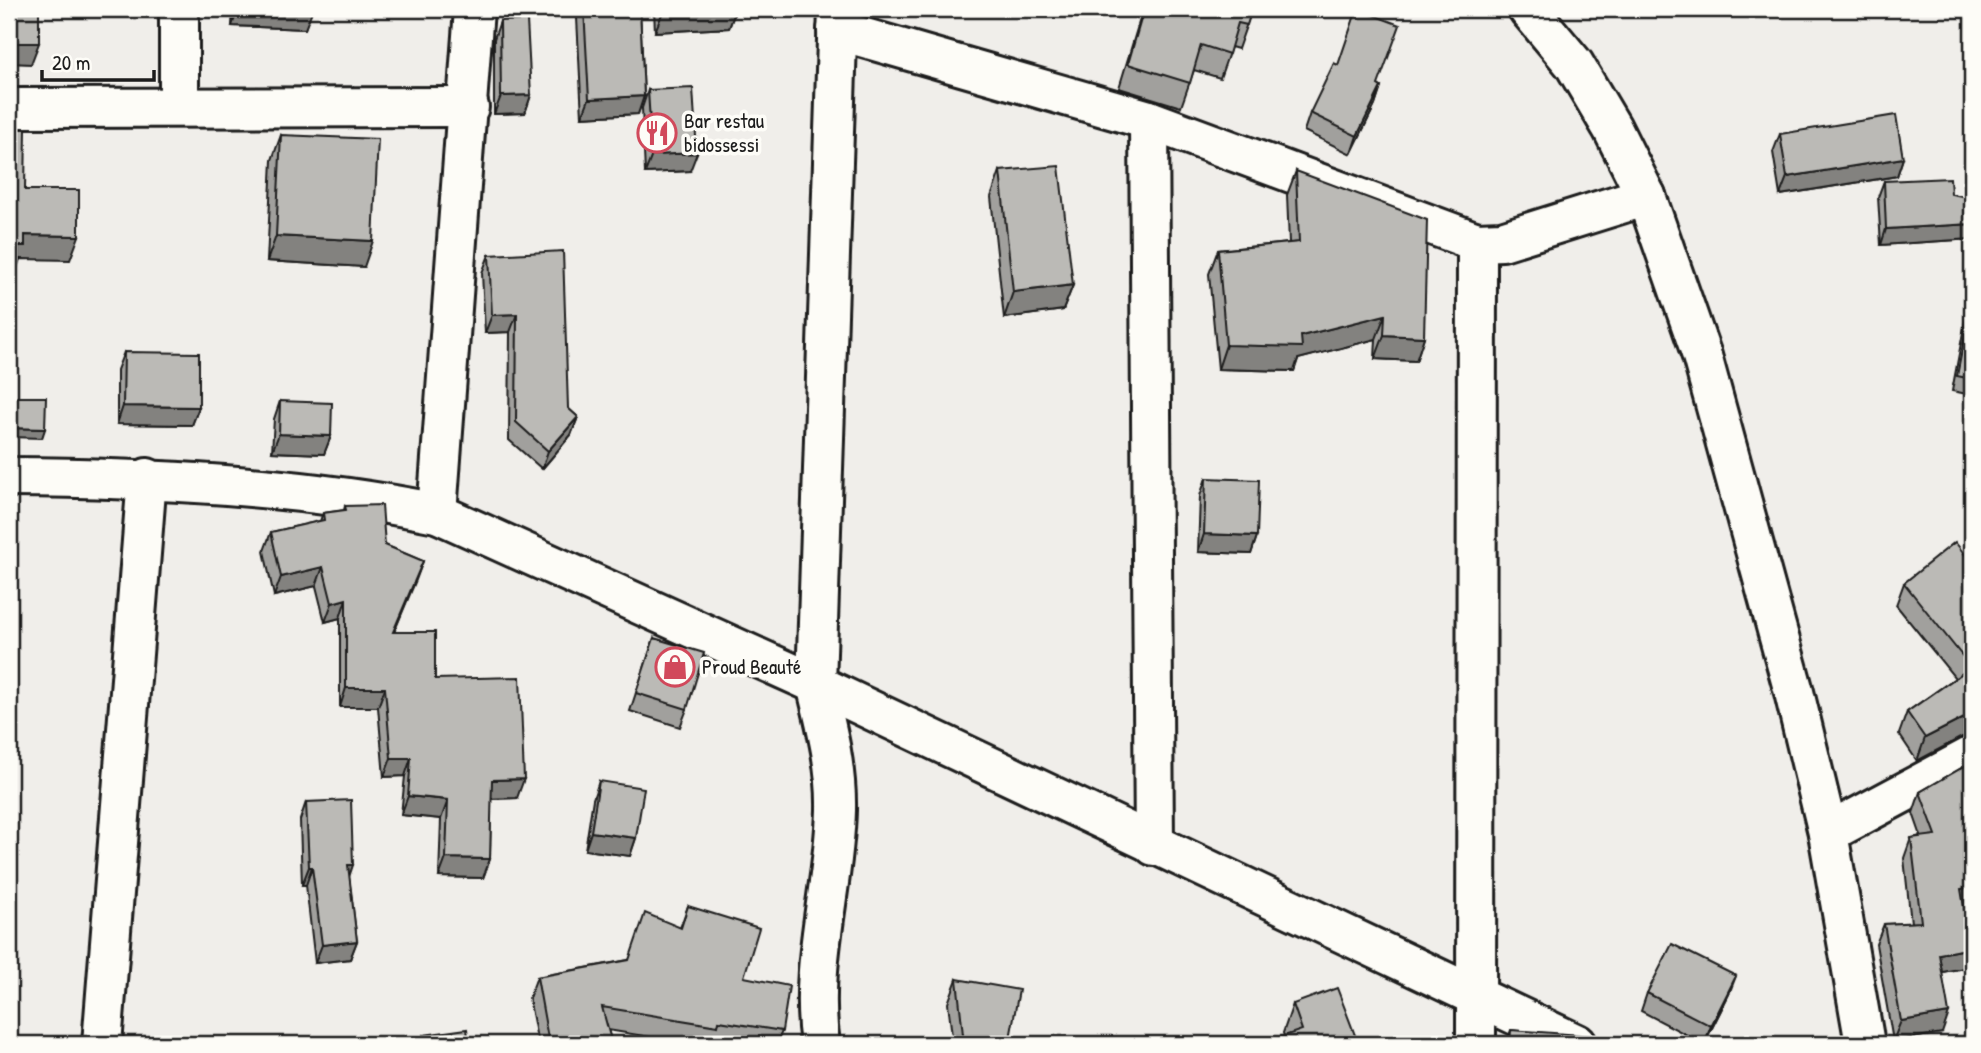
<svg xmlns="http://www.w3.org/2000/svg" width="1981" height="1053" font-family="'Patrick Hand',sans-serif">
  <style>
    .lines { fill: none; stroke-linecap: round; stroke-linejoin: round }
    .minor-casing { stroke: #1c1c1c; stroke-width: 44 }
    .minor { stroke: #fdfcf7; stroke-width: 38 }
    .wall { fill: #a1a09d; stroke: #1c1c1c; stroke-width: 2 }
    .shaded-wall { fill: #83827f; stroke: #1c1c1c; stroke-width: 2 }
    .building { fill: #bbbab6; stroke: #1c1c1c; stroke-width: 2 }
    .labels { text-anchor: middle; stroke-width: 7; stroke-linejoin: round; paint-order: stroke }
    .poi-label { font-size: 21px; fill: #1c1c1c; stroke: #fdfcf7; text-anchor: start }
  </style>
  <rect width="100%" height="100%" fill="#f0eeea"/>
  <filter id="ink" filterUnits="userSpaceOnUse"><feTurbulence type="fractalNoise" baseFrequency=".0143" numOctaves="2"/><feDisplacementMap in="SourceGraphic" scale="14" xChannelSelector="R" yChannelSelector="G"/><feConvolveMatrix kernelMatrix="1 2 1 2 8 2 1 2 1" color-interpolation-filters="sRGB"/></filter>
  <g filter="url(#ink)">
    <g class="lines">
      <g class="minor-casing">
        <g id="minor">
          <path d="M1528,9l46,55 38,64 34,68 56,160 92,336 34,141 37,211"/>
          <path d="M837,30l312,90 328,122 25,-1 144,-45"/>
          <path d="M179,106v-97"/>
          <path d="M9,108l460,-1"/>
          <path d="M1149,120l5,726"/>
          <path d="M9,477c143,1 288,8 428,36l379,171 761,360"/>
          <path d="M437,513l37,-504"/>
          <path d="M1828,833l144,-77"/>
          <path d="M102,1044l45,-566"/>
          <path d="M820,1044c-12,-78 14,-156 16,-234 1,-43 -10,-85 -20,-126l22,-675"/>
          <path d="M1476,1044l1,-802"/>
        </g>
      </g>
      <use href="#minor" class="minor"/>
    </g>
    <g class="wall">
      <path d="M233,9h79l-7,20 -73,-3z"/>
      <path d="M580,9h60l4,87 -6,18 -56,3 -5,-99z"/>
      <path d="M654,9h82l-7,19 -74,4z"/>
      <path d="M1143,9h109l-14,40 -7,-2 -11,31 -26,-8 -13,37 -62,-19z"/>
      <path d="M500,21l31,74 -6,18 -31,1v-75z"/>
      <path d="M1378,85l3,2 -6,18 -24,49 -47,-23 6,-18z"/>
      <path d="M648,90l42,81 -45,2 -3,-65z"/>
      <path d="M1780,134l123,24 -6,18 -117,19 -7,-43z"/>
      <path d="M281,135l83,132 -97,-6 5,-101z"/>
      <path d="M1000,171l73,114 -10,25 -59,8 -13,-121z"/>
      <path d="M1296,171l128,166 -8,24 -41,-2 1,-20 -78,20 -4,12 -76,-2 -9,-95 9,-24 71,-7 -2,-48z"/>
      <path d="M1884,181l88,17v41l-91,6 -3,-48z"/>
      <path d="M489,255l79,153 10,9 -7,18 -29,34 -33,-29 1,-108 -25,1 -3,-60z"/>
      <path d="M1972,297v98l-20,-4 15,-80z"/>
      <path d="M124,352l75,55 -7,18 -75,-1v-54z"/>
      <path d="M280,401l51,35 -7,18 -52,-2 2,-33z"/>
      <path d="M1206,478l51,58 -6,18 -53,-2 2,-56z"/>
      <path d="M345,506l40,39 38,16 -29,71 41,47 82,119 -26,1 -1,60 -7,19 -44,-1 2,-58 -40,-4 4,-39 -21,1 -6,-70h-38v-89l-15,4 -9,-36 -42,10 -10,-45 7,-19 49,-11 3,-8 21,-3z"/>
      <path d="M1972,561v175l-10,1 -45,24 -18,-27 8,-22 48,-34 -59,-73 8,-22z"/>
      <path d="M654,638l33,71 -7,18 -50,-16z"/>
      <path d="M1972,762v145l-8,1v60l-22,4v61l-49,8 -17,-97 8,-20 27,-1 -7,-65 7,-20 10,-2 -8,-23 7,-21z"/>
      <path d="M599,781l37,57 -6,18 -45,-6 8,-51z"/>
      <path d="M306,802l43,75 8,64 -7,18 -35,4 -9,-78h-4l-2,-65z"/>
      <path d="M688,906l56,71 38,54 -5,13h-51l-14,-2v2h-20l-84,-14 4,14h-74l-9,-46 8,-21 91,-17 52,-32z"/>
      <path d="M957,979l52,65h-56l-5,-41z"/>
      <path d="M1647,993l82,1 -25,50 -63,-33z"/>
      <path d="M1293,1004l65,39 -74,-7 -1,-3z"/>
      <path d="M1511,1030l110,14h-115z"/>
      <path d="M423,1035l46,9h-49z"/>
    </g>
    <g class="shaded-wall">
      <path d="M238,9h23l51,2 -7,18 -73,-3z"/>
      <path d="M664,9h72l-7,19 -74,4z"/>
      <path d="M9,43h30l-8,21 -22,-1z"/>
      <path d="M1381,87l-6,18 -24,49 6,-18z"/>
      <path d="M531,95l-6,18 -31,1 7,-18z"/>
      <path d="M644,96l-6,18 -56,3 7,-18z"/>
      <path d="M697,153l-7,18 -45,2 7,-18z"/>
      <path d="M1903,158l-6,18 -117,19 7,-18z"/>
      <path d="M1972,224v15l-91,6 5,-16z"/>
      <path d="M25,235l54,1 -9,24 -50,-1 -4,12h-7v-25z"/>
      <path d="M276,236l97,5 -9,26 -97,-6z"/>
      <path d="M1073,285l-10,25 -59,8 9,-26z"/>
      <path d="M517,314l-7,18 -25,1 7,-18z"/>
      <path d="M1385,315l-9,24 -78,20 -4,12 -76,-2 8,-24 75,-9z"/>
      <path d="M1384,335l40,2 -8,24 -41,-2z"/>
      <path d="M123,406l76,1 -7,18 -75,-1z"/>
      <path d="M578,417l-7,18 -29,34 6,-18z"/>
      <path d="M9,428l36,1 -3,9 -33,-1z"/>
      <path d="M279,434l52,2 -7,18 -52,-2z"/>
      <path d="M1204,534l53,2 -6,18 -53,-2z"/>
      <path d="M423,561l-7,19 -30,71 7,-19z"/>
      <path d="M323,567l-7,19 -42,10 7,-19z"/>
      <path d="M346,599l-6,19 -15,4 7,-19z"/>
      <path d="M346,688h39l-7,19h-38z"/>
      <path d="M1972,714v22l-10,1 -45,24 8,-23 45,-23z"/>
      <path d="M391,758h20l-6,18 -21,1z"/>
      <path d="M524,779l-7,19 -32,1 7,-19z"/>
      <path d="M408,796l40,4 -7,19 -40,-4z"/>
      <path d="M591,832l45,6 -6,18 -45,-6z"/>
      <path d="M446,858l44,1 -7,19 -44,-1z"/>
      <path d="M348,865h5l-6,18z"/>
      <path d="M309,867h3l-6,18h-4z"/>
      <path d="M1972,887v20l-18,2 7,-20z"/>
      <path d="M357,941l-7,18 -35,4 7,-18z"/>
      <path d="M1971,948l-7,20 -32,6 7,-20z"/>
      <path d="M1736,976l-7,18 -25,50 7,-18z"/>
      <path d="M1949,1013l-7,20 -49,8 8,-20z"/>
    </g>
    <g class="building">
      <rect x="9" y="9" width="30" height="34"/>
      <path d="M261,9h51v2z"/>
      <path d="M584,9h56l4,87 -55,3z"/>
      <path d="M1144,9h108l-5,16 -9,-2 -9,31 -28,-9 -11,38 -62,-19z"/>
      <path d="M1357,9l43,16 -22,60 3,2 -24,49 -47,-23 24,-50 4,2z"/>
      <path d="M527,20l4,75 -30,1 -1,-75z"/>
      <path d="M693,88l4,65 -45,2 -4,-65z"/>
      <path d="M1896,115l7,43 -116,19 -7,-43z"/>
      <path d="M9,129h17l-1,61h54v46l-54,-1v11h-16z"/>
      <path d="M281,135l97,4 -5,102 -97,-5z"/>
      <path d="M1059,166l14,119 -60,7 -13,-121z"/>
      <path d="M1296,171l131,49 -3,117 -40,-2 1,-20 -84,21 1,11 -76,-2 -8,-95 81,-8z"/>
      <path d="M1950,178l1,16 21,4v26l-86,5 -2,-48z"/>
      <path d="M563,251l5,157 10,9 -30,34 -32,-29 1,-108 -25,1 -3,-60z"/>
      <path d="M1972,298v81l-15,-3z"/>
      <path d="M124,352l75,1v54l-76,-1z"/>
      <path d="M9,397h37l-1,32 -36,-1z"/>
      <path d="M280,401l52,2 -1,33 -52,-2z"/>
      <path d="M1206,478l53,2 -2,56 -53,-2z"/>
      <path d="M382,505l3,40 38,16 -30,71h42v47l85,-2 4,102 -32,1 -2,79 -44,-1 2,-58 -40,-4 3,-38h-20l-6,-70h-39v-89l-14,4 -9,-36 -42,10 -10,-45 53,-12 -1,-7 23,-3 -1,-4z"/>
      <path d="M9,508l5,1 -5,43z"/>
      <path d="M1955,542l16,20 1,-1v153l-2,1 -45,23 -18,-26 64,-45 -67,-84z"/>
      <path d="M654,638l50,15 -17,56 -51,-16z"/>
      <path d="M1972,762v125l-11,2 10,59 -32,6 10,59 -48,8 -17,-97 37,-2 -10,-84 25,-3 -16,-43z"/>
      <path d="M599,781l45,7 -8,50 -45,-6z"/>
      <path d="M351,800l2,65h-5l9,76 -35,4 -10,-78h-3l-3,-65z"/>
      <path d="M688,906l71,22 -15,49 45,9 -7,45 -63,-10 -1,5 -116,-19 10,37h-63l-12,-67 92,-17 16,-47 36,15z"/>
      <path d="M1672,944l64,32 -25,50 -64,-33z"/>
      <path d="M957,979l62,11 -10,54h-45z"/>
      <path d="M1337,988l21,55 6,1h-103l41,-14 -9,-26z"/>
      <path d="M467,1029l2,15h-45l-1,-9z"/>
      <path d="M1511,1030l110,8v6h-111z"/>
    </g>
  </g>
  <defs>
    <g id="restaurant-ring" transform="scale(2.0125)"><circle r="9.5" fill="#fdfcf7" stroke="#d1495b" stroke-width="1.5"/><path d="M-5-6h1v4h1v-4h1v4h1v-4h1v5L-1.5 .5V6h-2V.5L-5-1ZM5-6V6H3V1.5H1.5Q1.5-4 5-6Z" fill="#d1495b"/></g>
    <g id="shop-ring" transform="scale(2.0125)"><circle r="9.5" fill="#fdfcf7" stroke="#d1495b" stroke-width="1.5"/><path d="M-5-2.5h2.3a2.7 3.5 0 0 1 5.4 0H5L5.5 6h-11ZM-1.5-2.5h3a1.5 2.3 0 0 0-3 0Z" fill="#d1495b"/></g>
  </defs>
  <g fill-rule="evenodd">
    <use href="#restaurant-ring" x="657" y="133"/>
    <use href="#shop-ring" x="675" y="667"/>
  </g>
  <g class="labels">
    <g class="poi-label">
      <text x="684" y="128">Bar restau<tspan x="684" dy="24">bidossessi</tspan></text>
      <text x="702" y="674">Proud Beauté</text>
    </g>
  </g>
  <rect width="1981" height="1053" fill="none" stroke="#fdfcf7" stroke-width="35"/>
  <rect x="18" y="18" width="1946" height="1018" fill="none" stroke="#1c1c1c" stroke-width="2.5" filter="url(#ink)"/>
  <path d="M42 70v10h112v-10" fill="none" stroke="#1c1c1c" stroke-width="3.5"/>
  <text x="52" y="70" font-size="21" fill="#1c1c1c" stroke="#fdfcf7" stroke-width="5" paint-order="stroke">20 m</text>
</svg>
